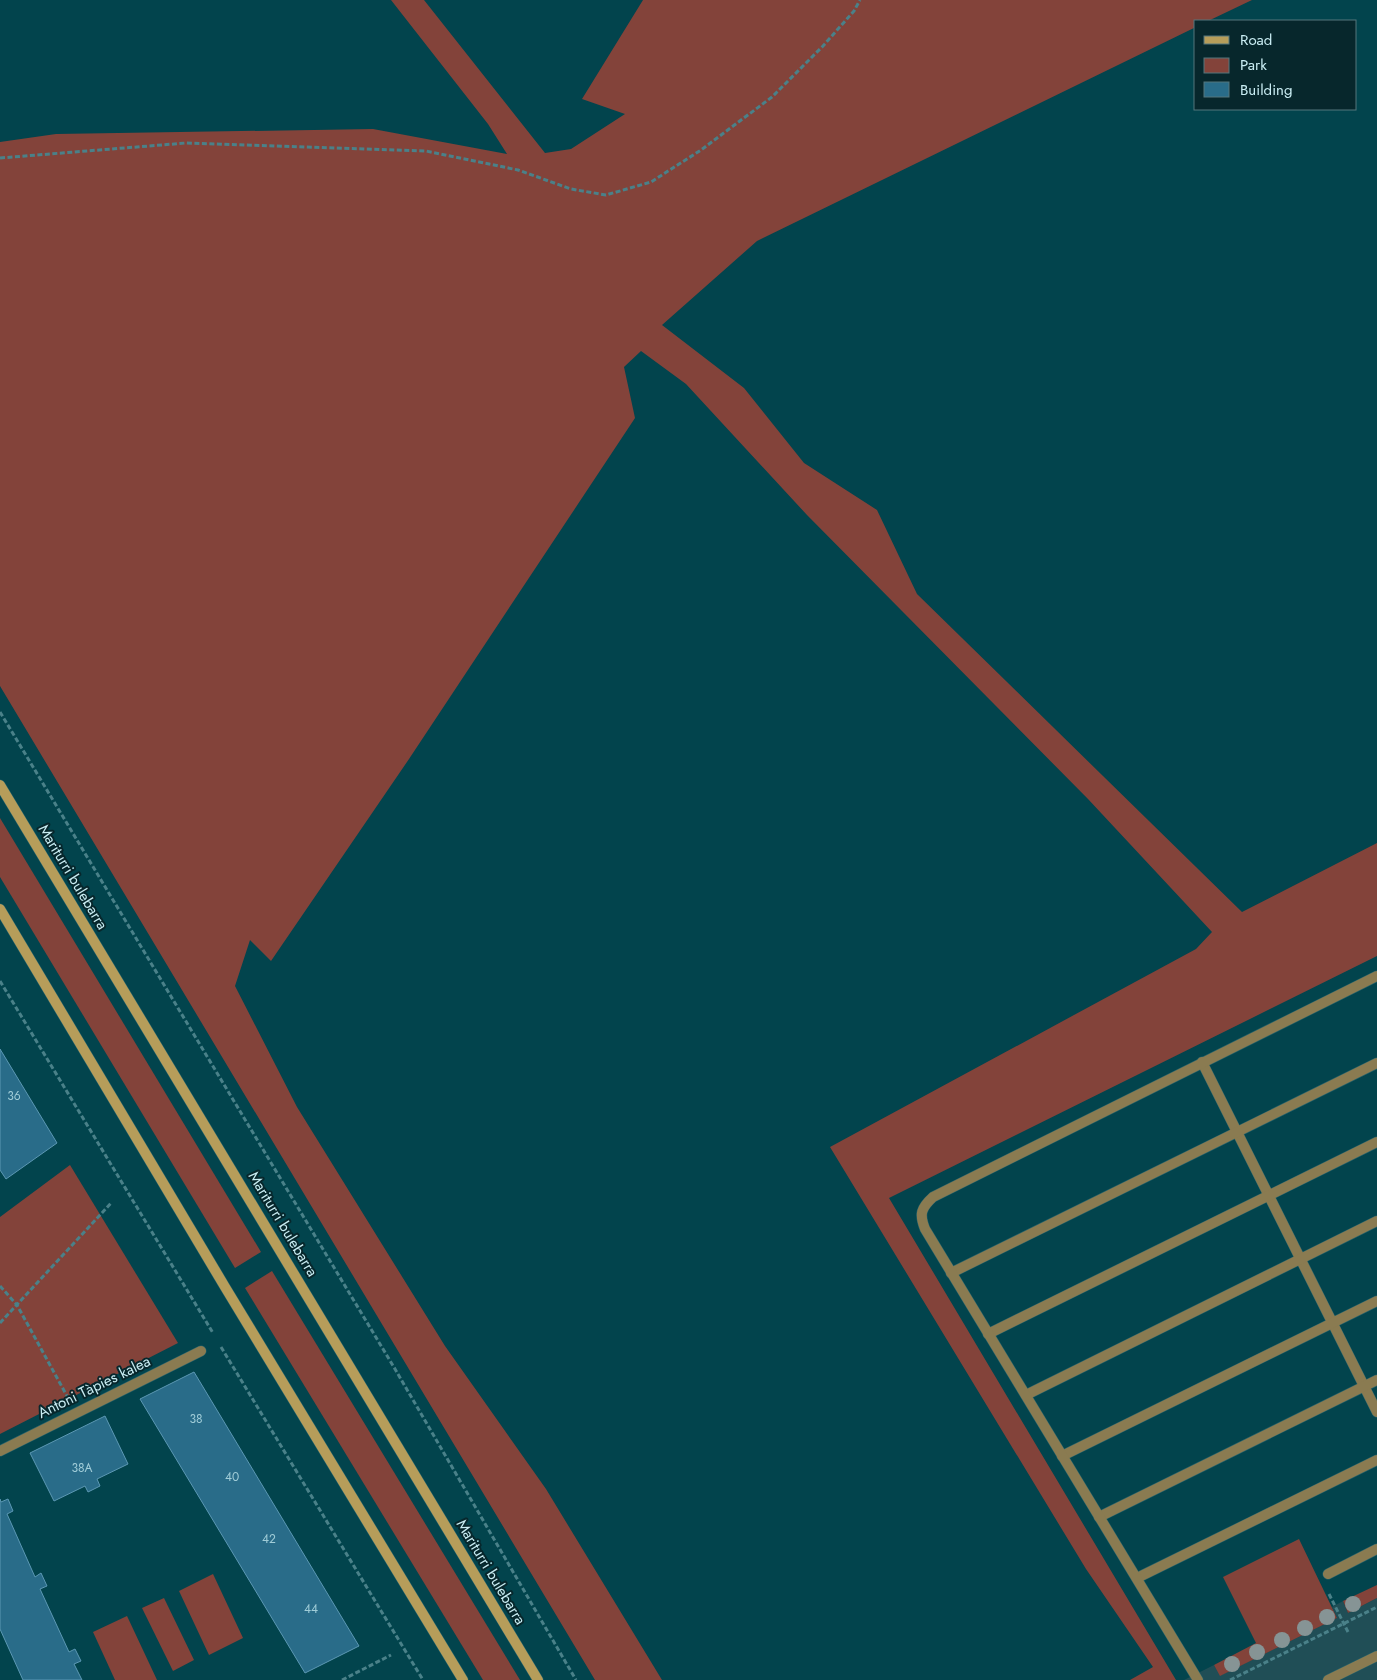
<svg xmlns="http://www.w3.org/2000/svg" width="1377" height="1680" font-family="Jost,sans-serif">
  <style>
    .built { fill: #204e56 }
    .green { fill: #83433a }
    .building { fill: #296c89; stroke: #5c98b4 }
    .lines { fill: none; stroke-linecap: round; stroke-linejoin: round }
    .lane-casing { stroke: #26626b; stroke-width: 11 }
    .street-casing { stroke: #26626b; stroke-width: 11 }
    .secondary-casing { stroke: #26626b; stroke-width: 11 }
    .path { stroke: #4a8189; stroke-width: 3; stroke-dasharray: 5 2.5; stroke-linecap: butt }
    .lane { stroke: #8a7b51; stroke-width: 10 }
    .street { stroke: #8a7b51; stroke-width: 10 }
    .secondary { stroke: #b69d5a; stroke-width: 10 }
    .tree { fill: #869495 }
    .labels { text-anchor: middle; stroke-width: 4; stroke-linejoin: round; paint-order: stroke }
    .number-label { font-size: 12px; fill: #a1cdd8 }
    .street-label { font-size: 15px; fill: #c9edf3; stroke: #07272c }
  </style>
  <rect width="100%" height="100%" fill="#02444d"/>
  <path class="built" d="M1377,1598v82h-193l30,-15 7,10 116,-57 -5,-11 11,-6 5,12z"/>
  <g class="green">
    <path d="M391,0h33l121,153 26,-4 54,-35 -43,-15 61,-99h609l-44,21h-12v6l-439,214 -95,84 82,63 60,75 73,47 40,84 325,318 135,-69v113l-488,242 287,482h-46l23,-13 -67,-98 -256,-422 366,-198 16,-17 -124,-133 -281,-284 -121,-131 -45,-33 -17,16 11,51 -226,341 -138,202 -21,-21 -15,46 62,121 148,239 101,143 116,191h-67l-595,-994v-544l56,-8 317,-5 134,25 -19,-30z"/>
    <path d="M0,818l261,434 -26,16 -235,-391z"/>
    <path d="M70,1165l108,178 -178,91v-217z"/>
    <path d="M272,1271l248,409h-37l-238,-392z"/>
    <path d="M1299,1539l38,79 -117,58 -6,-11 42,-22 -33,-66z"/>
    <path d="M213,1574l30,64 -34,17 -30,-64z"/>
    <path d="M1377,1585v13l-29,15 -5,-12z"/>
    <path d="M164,1598l30,62 -21,11 -31,-63z"/>
    <path d="M127,1616l30,64h-42l-22,-48z"/>
  </g>
  <g class="building">
    <path d="M0,1049l57,94 -51,36 -6,-9z"/>
    <path d="M194,1372l165,274 -54,27 -165,-274z"/>
    <path d="M105,1416l23,48 -31,15 3,7 -12,6 -3,-6 -31,15 -24,-48z"/>
    <path d="M0,1499l1,3 7,-3 5,12 -6,3 28,63 6,-4 6,13 -7,3 29,63 6,-3 6,12 -7,3 8,16h-59l-23,-51z"/>
  </g>
  <g class="lines">
    <g class="lane-casing">
      <g id="lane">
        <path d="M1202,1062l175,350"/>
        <path d="M951,1273l426,-210"/>
        <path d="M988,1334l389,-192"/>
        <path d="M1026,1395l351,-174"/>
        <path d="M1062,1456l315,-155"/>
        <path d="M1099,1517l278,-137"/>
        <path d="M1328,1574l49,-25"/>
        <path d="M1137,1578l240,-118"/>
        <path d="M1198,1680l-273,-451c-6,-15 -4,-21 8,-32l444,-221"/>
      </g>
    </g>
    <g class="street-casing">
      <g id="street">
        <path d="M0,1451l201,-100"/>
        <path d="M1328,1680l49,-24"/>
      </g>
    </g>
    <g class="secondary-casing">
      <g id="secondary">
        <path d="M0,785l538,895"/>
        <path d="M0,909l225,378 238,393"/>
      </g>
    </g>
    <g class="path">
      <path d="M0,158l186,-15 240,8 92,19 53,19 35,6 45,-13 50,-32 71,-53 51,-51 31,-35 6,-11"/>
      <path d="M0,712l395,657 181,311"/>
      <path d="M0,981l213,352"/>
      <path d="M0,1286l17,19 50,91"/>
      <path d="M0,1323l112,-121"/>
      <path d="M221,1347l202,333"/>
      <path d="M1329,1594l20,40"/>
      <path d="M342,1680l49,-25"/>
      <path d="M1230,1680l147,-73"/>
    </g>
    <use href="#lane" class="lane"/>
    <use href="#street" class="street"/>
    <use href="#secondary" class="secondary"/>
  </g>
  <g class="tree">
    <circle cx="1353" cy="1604" r="8"/>
    <circle cx="1327" cy="1617" r="8"/>
    <circle cx="1305" cy="1628" r="8"/>
    <circle cx="1282" cy="1640" r="8"/>
    <circle cx="1257" cy="1652" r="8"/>
    <circle cx="1232" cy="1664" r="8"/>
  </g>
  <g class="labels">
    <g class="number-label">
      <text x="14" y="1100">36</text>
      <text x="196" y="1423">38</text>
      <text x="82" y="1472">38A</text>
      <text x="232" y="1481">40</text>
      <text x="269" y="1543">42</text>
      <text x="311" y="1613">44</text>
    </g>
    <g class="street-label">
      <text transform="translate(73 877) rotate(59)" y="5">Mariturri bulebarra</text>
      <text transform="translate(283 1224) rotate(59)" y="5">Mariturri bulebarra</text>
      <text transform="translate(94 1387) rotate(-26)" y="5">Antoni Tàpies kalea</text>
      <text transform="translate(491 1572) rotate(59)" y="5">Mariturri bulebarra</text>
    </g>
  </g>
  <rect x="1194" y="20" width="162" height="90" fill="#07272c" stroke="#55767c"/>
  <rect x="1204" y="36" width="25" height="8" fill="#b69d5a" stroke="#55767c"/>
  <text x="1240" y="45" font-size="15" fill="#c9edf3">Road</text>
  <rect x="1204" y="58" width="25" height="15" fill="#83433a" stroke="#55767c"/>
  <text x="1240" y="70" font-size="15" fill="#c9edf3">Park</text>
  <rect x="1204" y="82" width="25" height="15" fill="#296c89" stroke="#55767c"/>
  <text x="1240" y="95" font-size="15" fill="#c9edf3">Building</text>
</svg>
